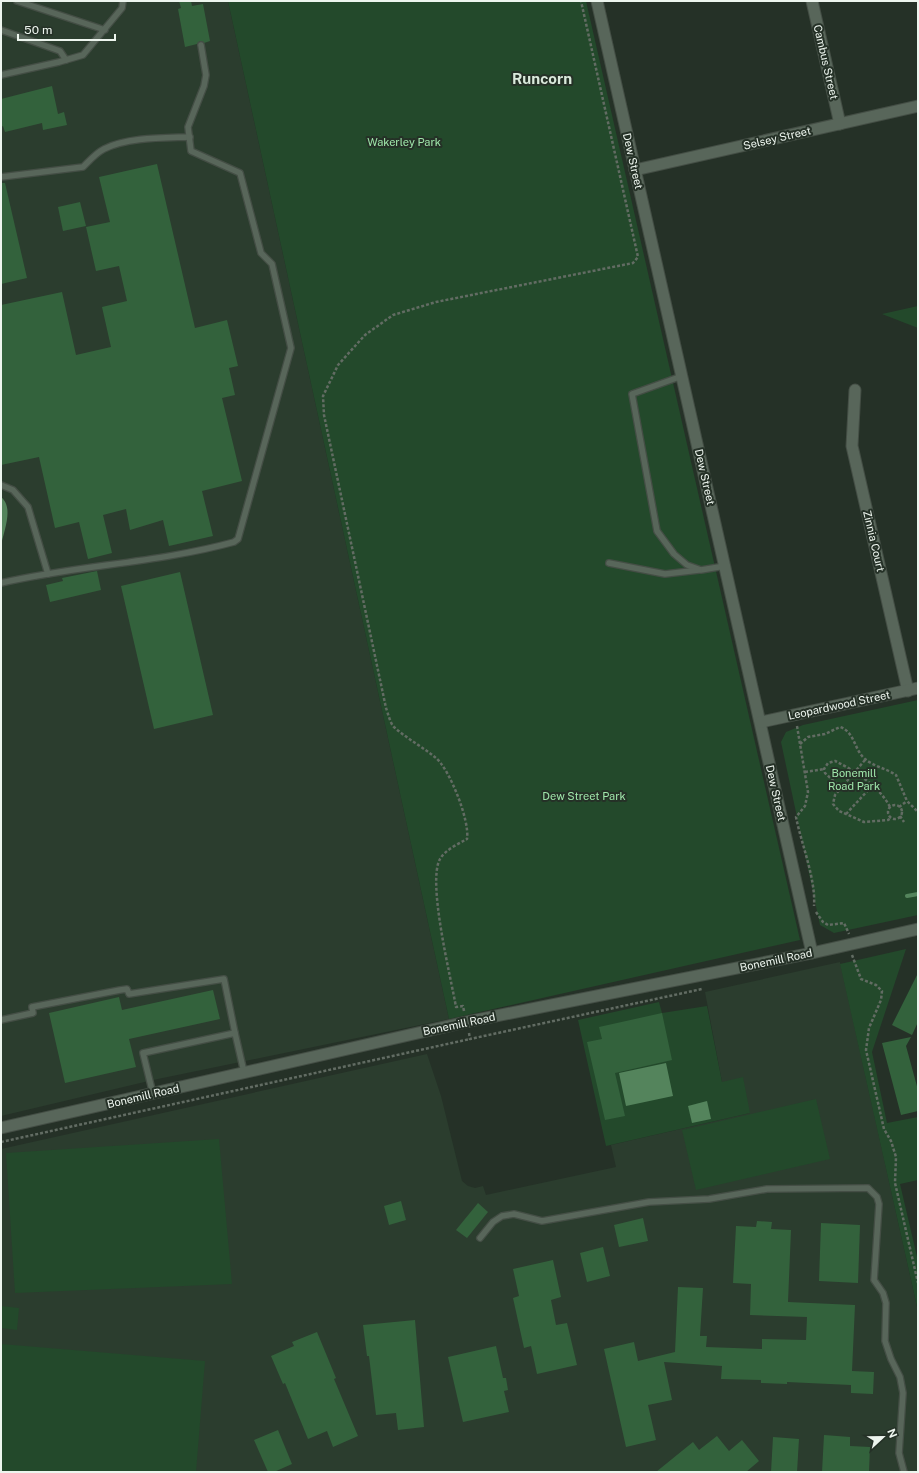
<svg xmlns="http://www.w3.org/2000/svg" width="919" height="1473" font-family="'Public Sans',sans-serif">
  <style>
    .built { fill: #2b3d2e }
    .green { fill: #23492b }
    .water { fill: #54845c }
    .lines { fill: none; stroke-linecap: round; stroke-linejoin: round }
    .stream { stroke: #54845c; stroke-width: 4 }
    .building { fill: #33623c }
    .lane-casing { stroke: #444e45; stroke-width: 8 }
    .street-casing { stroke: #444e45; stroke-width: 13 }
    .path { stroke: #626c63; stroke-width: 2.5; stroke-dasharray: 3 2; stroke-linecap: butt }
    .lane { stroke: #58665a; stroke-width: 5.5 }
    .street { stroke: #58665a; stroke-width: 11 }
    .labels { text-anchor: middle; stroke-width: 4; stroke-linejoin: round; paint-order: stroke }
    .street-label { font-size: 11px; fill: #edf5ee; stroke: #253127 }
    .park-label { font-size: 11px; fill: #9fe6aa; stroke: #253127 }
    .district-label { font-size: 15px; font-weight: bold; fill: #d9e9db; stroke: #253127 }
  </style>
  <rect width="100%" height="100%" fill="#253127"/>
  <g class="built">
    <path d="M1,1h227l221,1018 -296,61 -152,36z"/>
    <path d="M840,962l78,349v161h-917v-323l426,-95 14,42 21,85 6,5 7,2 8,-2 3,9 130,-28 -5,-22 139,-32 -28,-31 -17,-90z"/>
  </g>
  <g class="green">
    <path d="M228,1h358l214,939 -351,79z"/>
    <path d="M918,306v22l-36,-14z"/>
    <path d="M918,700v215l-84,18 -14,-8 -39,-183 5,-10 17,-7z"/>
    <path d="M906,949l-34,103 15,71 31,-6v63l-18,4 18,77v50l-78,-347z"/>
    <path d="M659,1002l3,11 45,-7 15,76 21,-5 7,36 -144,33 -28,-126z"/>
    <path d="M816,1099l14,60 -134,31 -14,-60z"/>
    <path d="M219,1139l13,145 -217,9 -9,-140z"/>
    <path d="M1,1306l18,2 -2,22 -16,-2z"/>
    <path d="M1,1344l204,17 -9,111h-195z"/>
  </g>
  <g class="water">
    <path d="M1,497c13,10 3,34 0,48z"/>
    <path d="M666,1063l7,33 -47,10 -7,-33z"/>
    <path d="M707,1101l4,18 -19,4 -4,-17z"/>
  </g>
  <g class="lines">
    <path class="stream" d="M907,896l11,-2"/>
  </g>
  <g class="building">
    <path d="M179,1h12l1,5 11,-2 7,37 -6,2 -4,-2 -3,3 -12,3 -7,-38 3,-1z"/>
    <path d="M52,86l6,28 6,-2 3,13 -24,5 -1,-7 -37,9 -2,-6 -2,1v-28z"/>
    <path d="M157,164l38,164 32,-8 11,46 -9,2 6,27 -13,3 20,83 -40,10 11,45 -44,10 -6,-26 -33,10 -4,-21 -23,6 9,38 -24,6 -9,-37 -24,6 -16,-71 -38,8v-160l61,-13 14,63 35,-8 -9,-40 25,-6 -8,-35 -23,5 -10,-44 24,-5 -11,-45z"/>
    <path d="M1,183h4l22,95 -26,6z"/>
    <path d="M80,202l6,24 -23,5 -5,-24z"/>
    <path d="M97,571l4,19 -51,12 -4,-17 17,-4 -1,-3z"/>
    <path d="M180,572l33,143 -59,14 -33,-143z"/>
    <path d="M918,973v49l-6,13 -20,-10z"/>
    <path d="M213,990l7,29 -91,20 7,28 -71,16 -16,-70 70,-16 3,13z"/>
    <path d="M662,1013l10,47 -57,13 10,43 -20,4 -18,-78 15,-3 -3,-12z"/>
    <path d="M911,1037l-5,9 12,44v21l-17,4 -19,-72z"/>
    <path d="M401,1201l5,19 -17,5 -5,-19z"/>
    <path d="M478,1203l10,9 -21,26 -11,-8z"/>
    <path d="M643,1218l5,23 -29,6 -5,-22z"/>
    <path d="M757,1221l15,1 -1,7 20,1 -3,72 67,3 -3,66 22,1 -1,22 -22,-1v-8l-64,-3v2l-26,-1v-3l-40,-1 1,-13 -58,-4 8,38 -24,5 8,35 -30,7 -22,-98 30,-7 4,19 37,-9 3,-65 25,1 -3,48h7l-1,11 56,2v-10l44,1 1,-23 -57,-2 1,-31 -18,-1 3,-57 20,1z"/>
    <path d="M821,1223l39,2 -2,58 -39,-2z"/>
    <path d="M603,1247l7,29 -23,6 -7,-29z"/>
    <path d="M553,1260l8,37 -10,3 5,25 11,-2 10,42 -40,9 -6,-28 -7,2 -11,-50 6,-2 -6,-27z"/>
    <path d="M415,1320l9,107 -26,3 -2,-17 -20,2 -7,-59h-2l-4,-31z"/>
    <path d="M317,1332l19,46 -2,1 24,57 -25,11 -6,-16 -19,8 -23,-56 -2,1 -12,-28 23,-10 -2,-4z"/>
    <path d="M496,1346l7,32h3l2,12 -4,1 5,21 -46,10 -15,-65z"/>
    <path d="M278,1430l14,34 -18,8h-6l-14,-32z"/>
    <path d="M824,1435l26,2v9l20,1 -1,25h-47z"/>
    <path d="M717,1436l12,15 13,-11 17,21 -13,11h-90l37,-30 6,8z"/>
    <path d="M773,1437l26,2 -2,33h-26z"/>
  </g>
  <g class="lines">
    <g class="lane-casing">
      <g id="lane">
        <path d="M17,1l88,29"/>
        <path d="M1,30l59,21 6,9"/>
        <path d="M1,75l58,-13 24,-7 39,-47 1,-7"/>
        <path d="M1,177l82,-10c7,-7 13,-14 21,-18 24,-12 60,-11 86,-12"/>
        <path d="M682,376l-50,18 25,137 17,23 13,11 14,5 24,-4"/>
        <path d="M1,485l12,5 15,17 20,67"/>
        <path d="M609,563l56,11 34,-4"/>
        <path d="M1,583c77,-18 157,-20 233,-41l4,-3 53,-191 -19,-84 -11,-11 -21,-80 -49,-22 -3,-24 16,-41 2,-11 -5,-30"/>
        <path d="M1,1020l32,-7 -1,-6 88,-17 7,-1 2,5 95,-15 11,54"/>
        <path d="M153,1094l-10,-41 92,-20 9,39"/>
        <path d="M480,1238l13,-16 9,-6 12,-2 28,7 107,-19 60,-3 58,-10 101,-1 9,9 2,7 -5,76 9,13 3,10 -1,38 6,18 9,18 3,16 -4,60 5,19"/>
      </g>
    </g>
    <g class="street-casing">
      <g id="street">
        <path d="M597,1l215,952"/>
        <path d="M812,1l28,123"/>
        <path d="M635,170l283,-64"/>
        <path d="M855,390l-3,56 56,245"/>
        <path d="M761,722l157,-34"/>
        <path d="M1,1128l465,-106 346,-69 106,-24"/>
      </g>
    </g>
    <g class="path">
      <path d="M797,726l11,66 -3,14 -9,11c5,26 20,62 18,89"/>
      <path d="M800,744l8,-7 17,-3 15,-7c15,5 14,23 25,32 8,7 22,10 31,16l11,26 11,11"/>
      <path d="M865,760l-30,35 -2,9 6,7 25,11 24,-2 3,-2"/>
      <path d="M805,772l19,-3"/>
      <path d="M841,788l-16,-15 -1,-4 4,-6 7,-2c19,9 45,26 55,46"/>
      <circle cx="895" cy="812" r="7"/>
      <path d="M899,807l8,-6"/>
      <path d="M846,814l26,-28"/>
      <path d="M900,816l4,6"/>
      <path d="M816,912l7,10 5,3 16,-2 5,11"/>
      <path d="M852,955l9,24 15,6 6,6 -1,9 -12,28 -3,22 18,79 7,12 5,16 -1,26 23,100"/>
      <path d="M464,1011l-1,-5 -7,1c-5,-29 -29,-125 -16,-148 5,-9 18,-15 27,-20 3,-18 -17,-69 -31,-81 -13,-11 -29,-19 -42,-31 -4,-4 -6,-14 -8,-19l-62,-293 -1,-19 15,-31 27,-30 28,-20 43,-13 197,-39 5,-6 -57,-256"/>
      <path d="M469,1033l1,6 232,-50"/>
      <path d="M1,1142l469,-103"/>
    </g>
    <use href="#lane" class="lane"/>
    <use href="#street" class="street"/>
  </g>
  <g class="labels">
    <g class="street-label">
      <text transform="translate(826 62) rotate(77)" y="4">Cambus Street</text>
      <text transform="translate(777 138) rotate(-13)" y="4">Selsey Street</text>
      <text transform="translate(633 161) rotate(77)" y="4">Dew Street</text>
      <text transform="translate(705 477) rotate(77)" y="4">Dew Street</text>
      <text transform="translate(874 541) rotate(77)" y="4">Zinnia Court</text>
      <text transform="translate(839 705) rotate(-12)" y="4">Leopardwood Street</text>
      <text transform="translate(776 793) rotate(77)" y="4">Dew Street</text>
      <text transform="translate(776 960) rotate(-12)" y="4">Bonemill Road</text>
      <text transform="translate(459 1024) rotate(-12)" y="4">Bonemill Road</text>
      <text transform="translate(143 1096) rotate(-13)" y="4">Bonemill Road</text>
    </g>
    <g class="park-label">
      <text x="404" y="146">Wakerley Park</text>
      <text x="854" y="777">Bonemill<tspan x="854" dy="13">Road Park</tspan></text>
      <text x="584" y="800">Dew Street Park</text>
    </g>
    <g class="district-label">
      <text x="542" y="84">Runcorn</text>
    </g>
  </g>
  <rect width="919" height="1473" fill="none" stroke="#edf5ee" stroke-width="4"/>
  <g transform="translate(883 1437) rotate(68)" stroke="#253127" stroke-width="3" paint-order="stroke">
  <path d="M0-3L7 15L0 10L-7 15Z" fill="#edf5ee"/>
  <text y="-6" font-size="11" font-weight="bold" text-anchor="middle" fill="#edf5ee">N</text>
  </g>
  <path d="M18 34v6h97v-6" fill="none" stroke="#edf5ee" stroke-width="2"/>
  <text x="24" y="34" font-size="12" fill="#edf5ee" stroke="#253127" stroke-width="3" paint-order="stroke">50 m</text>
</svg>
